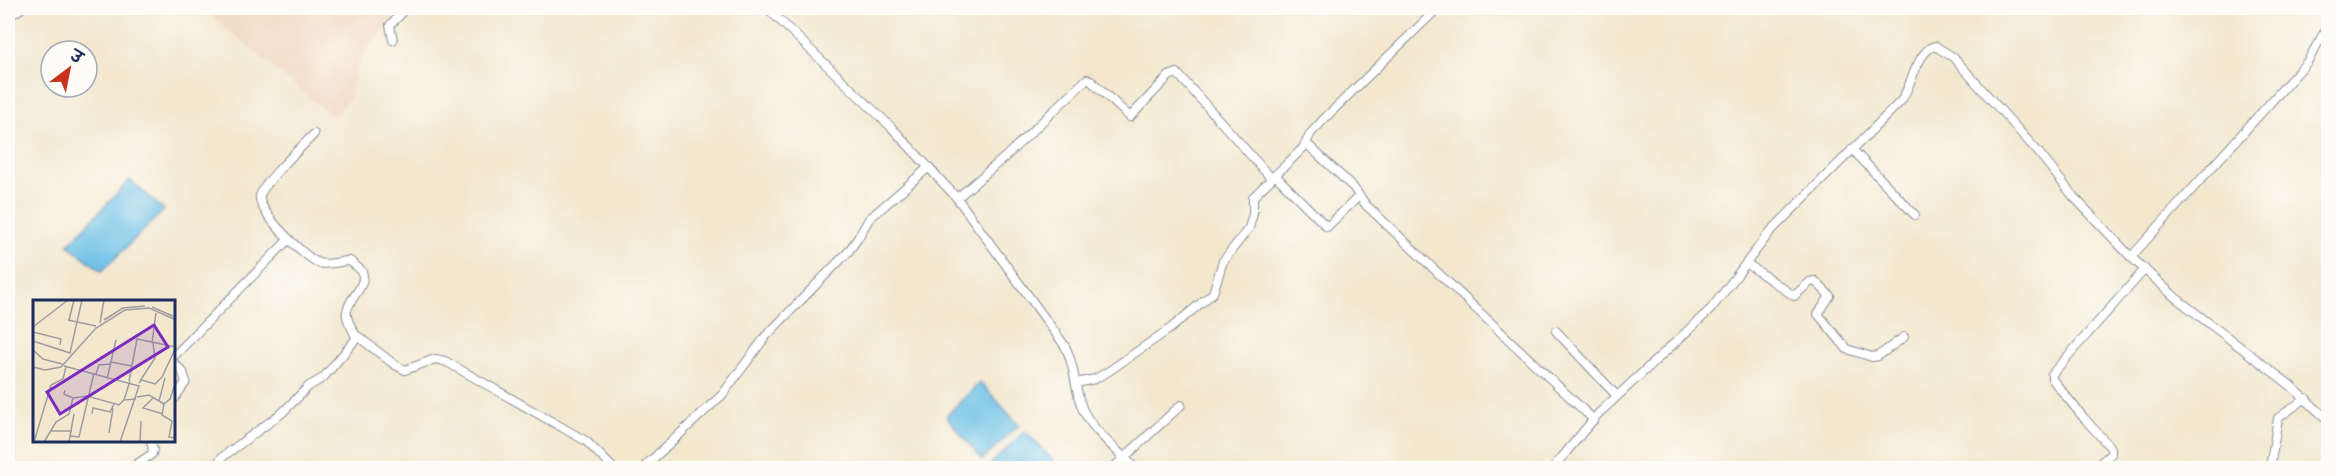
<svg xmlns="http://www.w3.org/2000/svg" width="2336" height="476" font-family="'Shantell Sans','Playpen Sans Deva',sans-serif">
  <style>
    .built { fill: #f0d5bc }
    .water { fill: #6abfe6; stroke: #4277a2; stroke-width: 1.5 }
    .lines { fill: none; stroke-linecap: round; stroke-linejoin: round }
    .minor-casing { stroke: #878b96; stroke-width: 10 }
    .minor { stroke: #fff; stroke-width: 8 }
    .inset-road { fill: none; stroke: #9d9da1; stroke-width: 1.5 }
    .view { fill: #7b2cbf; fill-opacity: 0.15; stroke: #7b2cbf; stroke-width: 3 }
    .inset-edge { fill: none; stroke: #1b2f5e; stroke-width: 3 }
  </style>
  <rect width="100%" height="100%" fill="#fdfcf7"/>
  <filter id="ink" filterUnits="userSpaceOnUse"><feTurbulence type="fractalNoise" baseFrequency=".0167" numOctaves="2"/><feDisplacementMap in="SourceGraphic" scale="12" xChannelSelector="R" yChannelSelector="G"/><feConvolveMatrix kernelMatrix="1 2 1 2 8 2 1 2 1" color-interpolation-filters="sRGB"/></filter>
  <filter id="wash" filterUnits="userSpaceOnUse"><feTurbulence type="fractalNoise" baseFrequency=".008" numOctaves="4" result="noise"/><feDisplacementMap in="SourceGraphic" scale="24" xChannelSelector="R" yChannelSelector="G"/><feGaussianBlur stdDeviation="1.35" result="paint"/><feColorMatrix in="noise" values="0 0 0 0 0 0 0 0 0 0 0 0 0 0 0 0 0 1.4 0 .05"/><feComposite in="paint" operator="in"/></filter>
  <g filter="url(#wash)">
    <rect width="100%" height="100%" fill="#f3e7ce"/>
    <path class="built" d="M202,8h187l7,5 -37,48 -10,38 -15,19z"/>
    <g class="water">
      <path d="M130,180l34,30 -62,61 -34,-26z"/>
      <path d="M980,382l39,43 -37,35 -36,-44z"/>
      <path d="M1025,431l35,37h-66l-3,-4z"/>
    </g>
  </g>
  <g filter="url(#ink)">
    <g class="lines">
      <g class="minor-casing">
        <g id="minor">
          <path d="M767,8l125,120 65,70 108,148c10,19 9,39 16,59 7,22 37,46 54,63"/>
          <path d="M8,17l14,-9"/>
          <path d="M393,40l-3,-15 10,-10 -1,-7"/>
          <path d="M1307,144l46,43 13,18 228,215"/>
          <path d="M1852,149l63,66"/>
          <path d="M1275,175l52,52 32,-31"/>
          <path d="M957,198l48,-41 82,-78 3,1 40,37 39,-41 8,-3 94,105"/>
          <path d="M2131,257l176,-195 21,-36"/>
          <path d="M1746,263l48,33 16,-14 5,-1 15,15 -12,18 29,35 25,8 6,-1 26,-19"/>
          <path d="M1556,331l61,65"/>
          <path d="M356,335l39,30 10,5 30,-11 10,2 141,80 27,27"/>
          <path d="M174,356l115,-117"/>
          <path d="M174,363l9,9 3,10 -12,17"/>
          <path d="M1076,383l19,-4 14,-8 62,-43 42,-35 10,-32 26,-33 4,-14v-17l50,-49 8,-15 15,-16 112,-109"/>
          <path d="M131,468l21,-14 1,-4 -2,-8"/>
          <path d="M220,468l-2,-5 3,-5 61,-45 27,-27 14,-8 33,-39c-1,-10 -11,-17 -9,-28 3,-15 20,-24 15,-40l-12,-10c-9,0 -23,5 -31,2 -14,-5 -62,-52 -59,-67 4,-15 42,-49 54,-62"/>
          <path d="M643,468l79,-73 44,-59 82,-84 10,-14 11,-19 60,-52"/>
          <path d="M1113,468l68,-63"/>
          <path d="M1553,468l45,-54 113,-105 59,-77 131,-131c10,-14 17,-52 34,-55l18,11 86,96 34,43 58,61 45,41 114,87 38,35"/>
          <path d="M2094,468l17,-14v-6l-28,-31 -31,-38v-5l93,-105"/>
          <path d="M2270,468l8,-50 28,-20"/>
        </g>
      </g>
      <use href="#minor" class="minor"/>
    </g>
  </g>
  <g transform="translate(33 300)">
    <rect width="142" height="142" fill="#f3e7ce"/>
    <path class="inset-road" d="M119,7l23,10M35,20l28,6M36,20l5,-20M71,20l19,-12 22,-2M67,23l4,-23M0,27l35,-27M0,32l28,7 -1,6M0,41l37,12 12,-53M119,43l4,-30M0,50l10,9 19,5M78,62l21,4M31,66l75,20 -19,56M0,67l12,3 16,-3 35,-39 29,-18 24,-2 27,12M63,74l3,-9 11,-1M74,79l9,-39M96,81l8,-42 39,8M97,81l-6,19 12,-1M107,81l15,-23 -2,-15M106,83l3,-3 13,4 7,-7 14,-30M104,97l12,-2 15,9 -2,11 10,6 -3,16 7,1M40,98l14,-2 32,9 5,-5M120,98l-10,10 20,6M126,101l6,-23M131,104l6,-5 6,-18M59,114l1,-6 17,4 4,-8M18,131h21M76,133l4,-25M37,136l9,1 15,-64M1,142l17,-57 12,-6 3,-12M11,142l12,-20 13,-8 4,-16 -9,-4 1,-4M36,142l5,-28M107,142l1,-21"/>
    <path class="view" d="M121,25l14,22 -108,67 -13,-22z"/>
    <rect width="142" height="142" class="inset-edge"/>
  </g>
  <rect width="2336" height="476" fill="none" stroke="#fdfcf7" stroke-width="30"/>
  <g transform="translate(69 69) rotate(32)"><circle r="28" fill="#fdfcf7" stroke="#a3aaba" stroke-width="1.5"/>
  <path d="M0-4.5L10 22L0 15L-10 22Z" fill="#c8321e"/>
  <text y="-9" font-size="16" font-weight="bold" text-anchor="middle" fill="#1b2f5e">उ</text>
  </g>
</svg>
